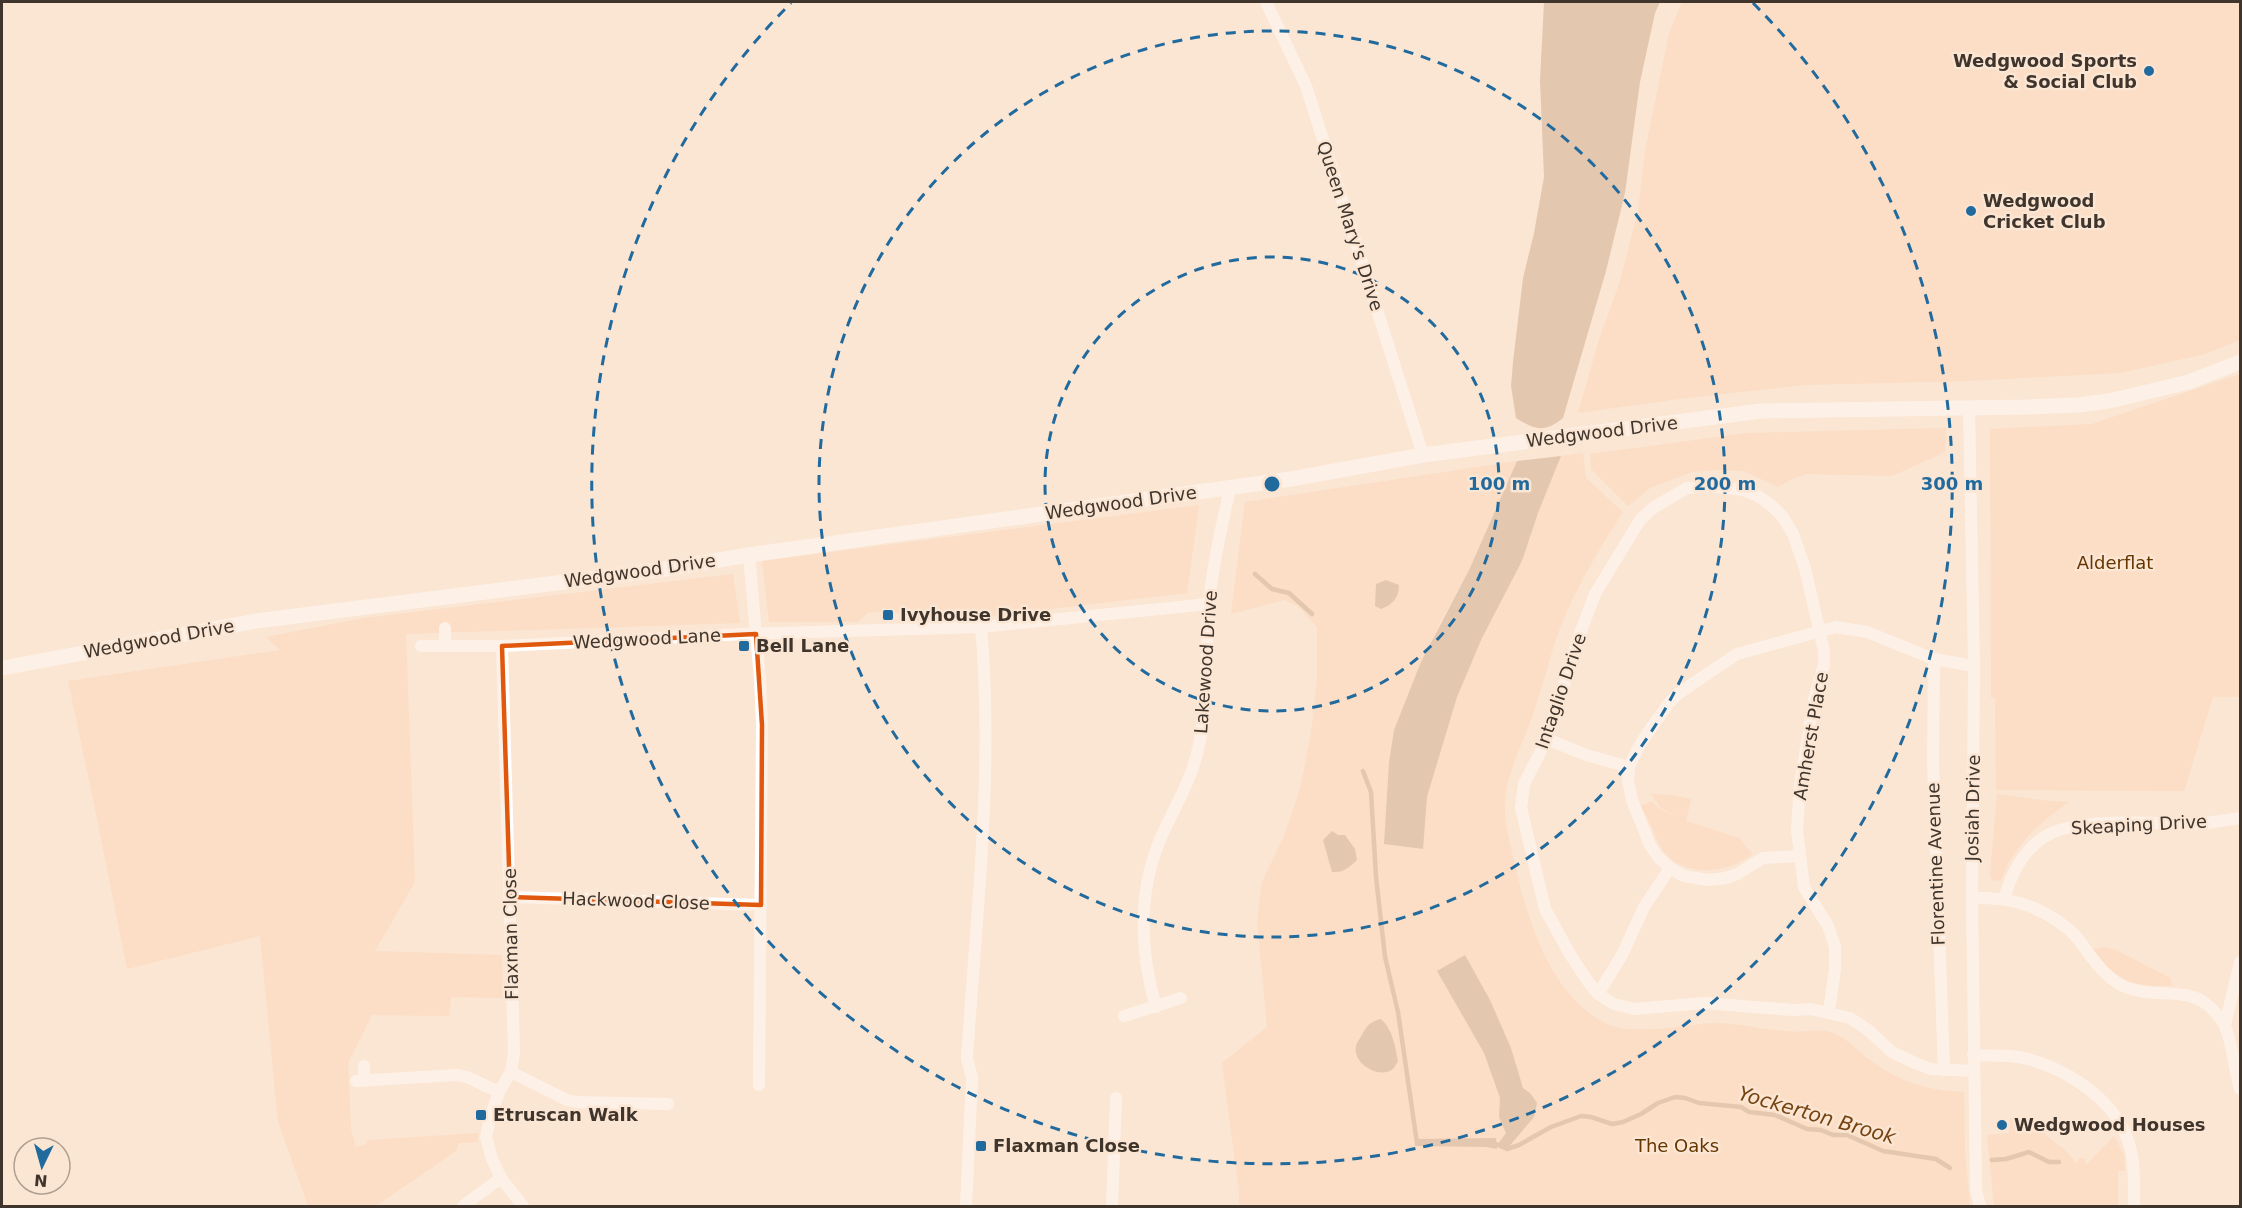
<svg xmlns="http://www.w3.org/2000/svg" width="2242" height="1208" font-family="'DejaVu Sans',sans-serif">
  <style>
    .green { fill: #fad4b4; fill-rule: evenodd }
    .water { fill: #c8a283 }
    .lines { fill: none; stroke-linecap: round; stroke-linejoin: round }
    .stream { stroke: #c8a283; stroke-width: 4.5 }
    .minor { stroke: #fff; stroke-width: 12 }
    .tertiary { stroke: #fff; stroke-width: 15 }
    .marked { fill: none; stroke: #e0570e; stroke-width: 4.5; stroke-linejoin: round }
    .ring { fill: none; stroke: #216a9e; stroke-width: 3; stroke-dasharray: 10 8 }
    .poi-dot { fill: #216a9e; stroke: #fbe5d3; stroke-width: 2 }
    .labels { text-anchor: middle; stroke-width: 5; stroke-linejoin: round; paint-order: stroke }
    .poi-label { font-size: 18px; font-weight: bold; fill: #3f352c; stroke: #fbe5d3; text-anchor: start }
    .street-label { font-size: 18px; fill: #3f352c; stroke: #fbe5d3 }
    .park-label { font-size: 18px; fill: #663600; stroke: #fbe5d3 }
    .water-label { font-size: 20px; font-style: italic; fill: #744310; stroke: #fbe5d3 }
    .centre { fill: #216a9e; stroke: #fbe5d3; stroke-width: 3 }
    .ring-label { font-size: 18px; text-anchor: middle; font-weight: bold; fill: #216a9e; stroke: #fbe5d3; stroke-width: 5; stroke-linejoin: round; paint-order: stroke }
  </style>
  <rect width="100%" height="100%" fill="#fbe5d3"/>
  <g class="green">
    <path d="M1682,2h558v338l-35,14 -85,19 -153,8 -162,4 -126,14 -101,14 20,-70 22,-62 18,-71 7,-59 24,-118z"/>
    <path d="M2240,374v323h-27l-29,94 -188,-1 -1,-92h-4l-1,-269 102,-5z"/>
    <path d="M1946,428l-1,24 -53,24 -85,-2 -15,5 -14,8 -34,-16 -26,-1 -26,2 -42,16 -22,18 -37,-37 -1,-15 157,-21z"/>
    <path d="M1583,453l3,25 37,34c-21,32 -40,64 -56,99 -15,33 -22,70 -34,103 -9,26 -26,59 -28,86 -2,20 5,42 9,61 13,56 34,131 89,161 28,16 81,2 112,1 24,0 48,7 71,8 12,2 25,-1 38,0 19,2 29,16 43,27 32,24 57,32 97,34l1,61 5,53h-731v-14l-17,-129 45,-36 -10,-105 5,-40 22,-46 16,-47 11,-56 6,-52v-54l-19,-21 -14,-6 -53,14 14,-112 272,-41 -47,107 -31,57 -45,105 -5,32 -5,82 38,5 5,-52 30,-101 25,-58 40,-77 16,-48 23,-57zM1465,955l46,93 12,41 7,4 -30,12v-7l-16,-45 -46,-82z"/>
    <path d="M1199,505l-12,88 -214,25 -56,3 -17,-8 -31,-1 -11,10h-89l-7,-61z"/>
    <path d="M733,574l7,49 -334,11 9,248 -40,69 127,4 1,43 -52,-1 -2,19 -77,-1 -24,48 3,66 5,18 10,-3 2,-4 110,-7v9l-19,1 -3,8 -80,55h-68l-30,-84 -18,-186 -133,33 -33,-165 -26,-123 212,-31 -14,-13 98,-19z"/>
    <path d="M1651,794l21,1 19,4 -5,22 53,17 13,16c-25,21 -71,24 -91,-6 -4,-6 -6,-14 -9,-21 -4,-7 -8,-14 -12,-21l12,-5 6,7 20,10 -18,-11z"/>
    <path d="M1997,794l52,7 20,1c-30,21 -56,43 -68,79l-9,-1 -2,-6z"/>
    <path d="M2105,947l11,3 54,28 2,8c-36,0 -60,-2 -79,-37z"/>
    <path d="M2010,1118l15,1 4,3 36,28 12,14 2,-6h5l2,7 28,-29 10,19 1,16h-7v35h-124l-7,-71 22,-2z"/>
  </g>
  <g class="water">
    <path d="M1544,2h116l-5,11 -15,69 -15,111 -19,78 -43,147c-18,15 -28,12 -47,0l-5,-32 2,-24 10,-84 11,-45 10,-56 -4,-97z"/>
    <path d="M1561,456l-23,57 -16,48 -40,77 -25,59 -30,100 -4,52 -39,-5 5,-82 5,-32 27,-68 49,-94 47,-107z"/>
    <path d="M1386,580l13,5c0,13 -7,20 -18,24l-6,-3 1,-22z"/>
    <path d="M1332,831l6,4h7l10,14 2,11c-8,7 -13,13 -25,12l-9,-32z"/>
    <path d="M1465,955l25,45 21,48 12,40 7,5 7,10 -3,14 -27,32 -7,-1 -2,-4 8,-11 -7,-16 1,-19 -16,-45 -47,-82z"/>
    <path d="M1381,1019c12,11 14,27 17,42 -2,3 -3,6 -5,8 -14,11 -41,-6 -37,-23 1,-4 5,-9 7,-13 4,-8 9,-12 18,-14z"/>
    <path d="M1496,1138l1,11 -11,-2 -71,-1v-7z"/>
  </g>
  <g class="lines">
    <g class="stream">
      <path d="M1255,574l17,15 17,4 23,21"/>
      <path d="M1363,771l8,21 5,85 9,80 13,55 19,131"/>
      <path d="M1491,1142l16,7 12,-4 32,-18 30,-11 10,1 21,7 11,-2 18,-8 17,-11 17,-6 10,1 14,5 42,4 8,5 26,3 32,14 14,1 12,5h14l36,16 53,8 14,9"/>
      <path d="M1992,1160l14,-1 23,-7 20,10h10"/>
    </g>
    <g class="minor">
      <path d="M1266,2l40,84 117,369"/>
      <path d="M1969,408l5,258 -2,232 4,292 4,16"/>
      <path d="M749,555l11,124 2,46 -3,360"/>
      <path d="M421,646h81l244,-12 235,-7 228,-23"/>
      <path d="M445,646v-18"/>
      <path d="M502,646l12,406 -3,20 -12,20 -8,22 -5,23 6,22 9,19 22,28"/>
      <path d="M1934,659l-1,104 11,307"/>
      <path d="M1547,739l39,16 43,12"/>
      <path d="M1799,856l-36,2 -26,16 -11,4 -18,2 -24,-4 -14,-8 -12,-11 -8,-12 -18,-45 -4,-20 1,-13 11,-23 29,-41 10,-10 58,-39 99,-27 31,5 67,27 40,7"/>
      <path d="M510,897l251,8"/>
      <path d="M1972,898c33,-1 60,5 87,24 5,4 10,7 14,11 17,20 29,45 55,55 28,11 60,-3 83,20 5,5 12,12 14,18 8,19 9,43 15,63"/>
      <path d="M2004,899c7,-24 19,-50 42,-63 33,-20 110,-12 149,-12 15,-1 30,-4 45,-6"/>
      <path d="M1598,994l24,-39 22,-48 26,-39"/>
      <path d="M1156,1007c-16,-55 -18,-112 3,-165 14,-33 33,-61 40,-97 10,-47 6,-93 10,-141 3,-38 13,-78 21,-116"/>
      <path d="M1829,1012l6,-43v-23l-7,-20 -24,-39 -7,-57 3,-45 14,-86 10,-34v-14l-19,-83 -12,-34 -11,-18 -11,-11 -13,-9 -15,-6 -33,-4 -23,2 -34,20 -13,12 -45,74 -16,42 -32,103 -23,45 -3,24 24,101 26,47 18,27 9,11 16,10 20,5 70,-6 88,7 19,-1 39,9 18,12 24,22 23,11 16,6 42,2"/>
      <path d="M1124,1016l57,-18"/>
      <path d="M2225,1025l15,-63"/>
      <path d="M1973,1055c17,1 35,0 51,3 45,11 97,45 107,93 4,18 3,37 3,55"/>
      <path d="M364,1066v15"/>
      <path d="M511,1072l56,28 9,2 92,2"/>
      <path d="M356,1081l100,-6 11,2 32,15"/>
      <path d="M463,1206l38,-28"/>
      <path d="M966,1206l6,-129 -5,-18c9,-143 27,-288 14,-432"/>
      <path d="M1112,1206l4,-108"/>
    </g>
    <path class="tertiary" d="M2,668l254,-47 403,-51 90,-15 542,-76 132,-24 338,-44 265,-4 52,-2 31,-4 80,-19 51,-20"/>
  </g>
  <path d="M0 0H2242V1208H0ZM756,634l6,91 -1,180 -251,-8 -8,-251z" fill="#fbe5d3" fill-opacity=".55" fill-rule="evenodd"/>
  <path class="marked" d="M756,634l6,91 -1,180 -251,-8 -8,-251z"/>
  <g class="ring">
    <circle cx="1272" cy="484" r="227"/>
    <circle cx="1272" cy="484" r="453"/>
    <path d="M1753 3A680 680 0 1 1 791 3"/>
  </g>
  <g class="poi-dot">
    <circle cx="2149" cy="71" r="6"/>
    <circle cx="1971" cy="211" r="6"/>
    <rect x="882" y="609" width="12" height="12" rx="3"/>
    <rect x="738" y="640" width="12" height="12" rx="3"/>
    <rect x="475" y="1109" width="12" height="12" rx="3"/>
    <circle cx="2002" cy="1125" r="6"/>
    <rect x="975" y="1140" width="12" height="12" rx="3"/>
  </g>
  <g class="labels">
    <g class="poi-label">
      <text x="2137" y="67" text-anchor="end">Wedgwood Sports<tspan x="2137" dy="21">&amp; Social Club</tspan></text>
      <text x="1983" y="207">Wedgwood<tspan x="1983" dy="21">Cricket Club</tspan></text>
      <text x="900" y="621">Ivyhouse Drive</text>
      <text x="756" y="652">Bell Lane</text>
      <text x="493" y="1121">Etruscan Walk</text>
      <text x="2014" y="1131">Wedgwood Houses</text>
      <text x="993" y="1152">Flaxman Close</text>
    </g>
    <g class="street-label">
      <text transform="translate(1350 226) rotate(72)" y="6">Queen Mary's Drive</text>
      <text transform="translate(1602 432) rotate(-7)" y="6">Wedgwood Drive</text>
      <text transform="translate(1121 503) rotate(-8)" y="6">Wedgwood Drive</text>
      <text transform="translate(640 571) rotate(-8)" y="6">Wedgwood Drive</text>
      <text transform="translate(159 639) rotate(-10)" y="6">Wedgwood Drive</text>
      <text transform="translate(647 639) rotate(-3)" y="6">Wedgwood Lane</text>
      <text transform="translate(1206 662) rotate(-86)" y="6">Lakewood Drive</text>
      <text transform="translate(1561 691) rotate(-71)" y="6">Intaglio Drive</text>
      <text transform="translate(1811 736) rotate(-80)" y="6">Amherst Place</text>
      <text transform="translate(1973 808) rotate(-89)" y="6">Josiah Drive</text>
      <text transform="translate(2139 825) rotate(-3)" y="6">Skeaping Drive</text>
      <text transform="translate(1936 864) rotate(-92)" y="6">Florentine Avenue</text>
      <text transform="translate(636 901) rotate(2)" y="6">Hackwood Close</text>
      <text transform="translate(511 934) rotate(-91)" y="6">Flaxman Close</text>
    </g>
    <g class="park-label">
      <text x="2115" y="569">Alderflat</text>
      <text x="1677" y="1152">The Oaks</text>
    </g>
    <g class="water-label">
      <text transform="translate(1817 1115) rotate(16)" y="7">Yockerton Brook</text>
    </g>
  </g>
  <circle cx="1272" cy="484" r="9" class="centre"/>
  <g class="ring-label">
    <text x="1499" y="490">100 m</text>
    <text x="1725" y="490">200 m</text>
    <text x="1952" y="490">300 m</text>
  </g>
  <rect width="2242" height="1208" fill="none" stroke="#3f352c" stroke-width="6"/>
  <g transform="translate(42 1166) rotate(185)"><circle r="28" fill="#fbe5d3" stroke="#b09f90" stroke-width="1.5"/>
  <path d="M0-4.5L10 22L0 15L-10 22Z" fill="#216a9e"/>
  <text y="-9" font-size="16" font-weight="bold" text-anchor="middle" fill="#3f352c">N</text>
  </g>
</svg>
